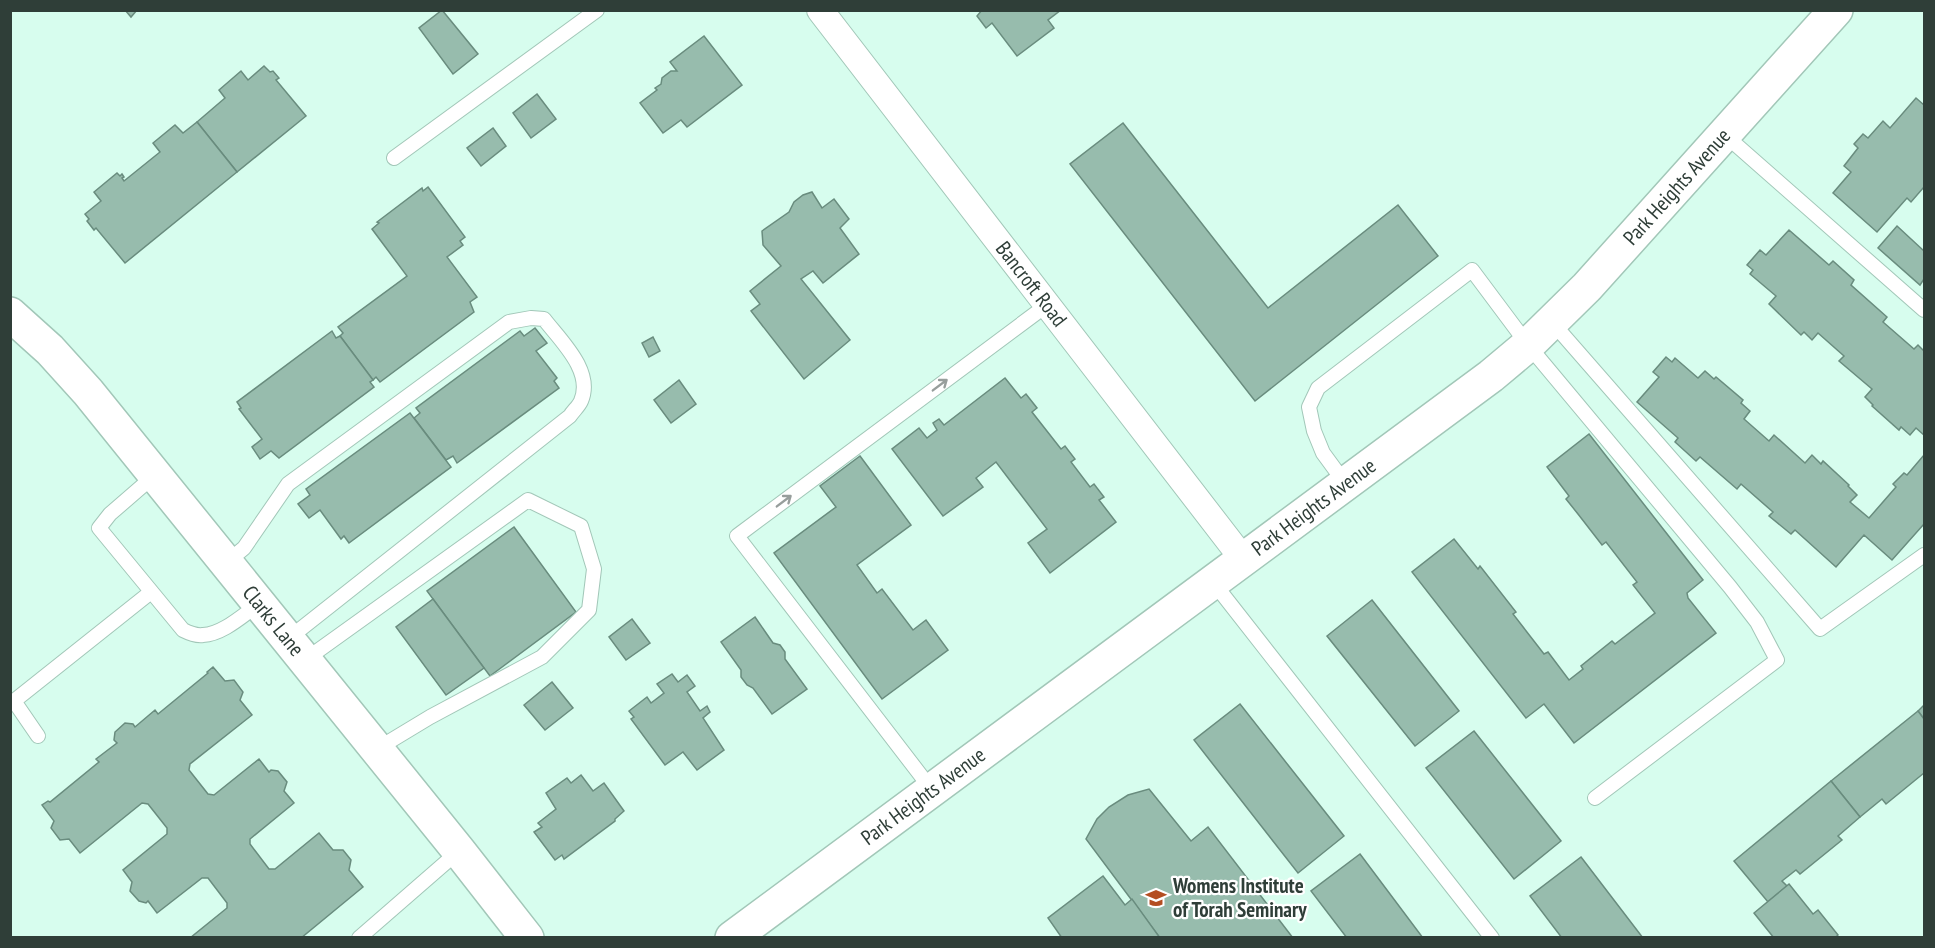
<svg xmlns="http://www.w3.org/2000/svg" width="1935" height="948" font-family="'PT Sans Narrow',sans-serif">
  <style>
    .building { fill: #97bcad; stroke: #698c7e; stroke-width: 1.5 }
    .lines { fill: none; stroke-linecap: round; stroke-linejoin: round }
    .lane-casing { stroke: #a2c7b8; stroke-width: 16 }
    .street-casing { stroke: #a2c7b8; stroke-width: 28 }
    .secondary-casing { stroke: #a2c7b8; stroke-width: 36 }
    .lane { stroke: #fff; stroke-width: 14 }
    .street { stroke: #fff; stroke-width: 26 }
    .secondary { stroke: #fff; stroke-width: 33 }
    .oneway { stroke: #979e9c }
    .labels { text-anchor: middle; stroke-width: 4.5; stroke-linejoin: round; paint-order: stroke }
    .street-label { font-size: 21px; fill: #2f3e38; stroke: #fff }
    .poi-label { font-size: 21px; font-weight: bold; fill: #2f3e38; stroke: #fff; text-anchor: start }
  </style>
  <rect width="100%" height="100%" fill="#d7fdee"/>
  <g class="building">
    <path d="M125,10h12l-6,7z"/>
    <path d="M442,10l36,44 -25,20 -34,-46z"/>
    <path d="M982,10h79l-13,10 6,8 -37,28 -25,-33 -6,5 -9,-12z"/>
    <path d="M704,36l38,49 -55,42 -6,-7 -18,13 -23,-30 17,-13 -2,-2 6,-4 1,-6 9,-7h6l-7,-9z"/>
    <path d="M264,66l6,6 3,-1 6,7 -3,2 30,36 -69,56 -40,-50 28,-24 -6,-8 22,-19 7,9z"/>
    <path d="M537,94l19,25 -25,19 -18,-25z"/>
    <path d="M1916,98l8,7v82l-13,15 -4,-4 -30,34 -44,-39 18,-21 -7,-6 14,-18 -4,-4 9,-10 5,4 15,-17 7,7z"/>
    <path d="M197,122l40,50 -112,91 -29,-35 -2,2 -7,-9 2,-2 -4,-5 16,-13 -7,-9 23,-19 3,3 2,-2 2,3 -2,1 2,3 36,-29 -7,-9 22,-18 8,8z"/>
    <path d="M1123,123l145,185 130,-103 40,51 -183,145 -185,-237z"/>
    <path d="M493,128l13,18 -25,20 -14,-18z"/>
    <path d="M428,187l37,50 -5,4 3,4 -16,12 30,40 -7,5 4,10 -94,70 -4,-5 -3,3 -33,-44 3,-3 -5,-6 69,-51 -35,-47 7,-6 -2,-1 45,-34 1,3z"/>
    <path d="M812,192l10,16 12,-9 15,20 -9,9 19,26 -36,29 -10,-12 -12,8 49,61 -46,39 -53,-68 9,-7 -10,-13 31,-25 -18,-21 -1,-14 27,-19 5,-10 9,-7z"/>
    <path d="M1897,226l27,25v28l-4,6 -42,-37z"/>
    <path d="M1789,230l40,35 4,-4 21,19 -3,5 36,32 -4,5 31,27 4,-4 6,6v84l-8,-7 -6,7 -9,-8 -2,3 -27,-24 1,-1 -8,-8 7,-8 -33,-28 5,-5 -26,-23 -6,7 -8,-8 -3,3 -32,-31 7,-8 -26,-22 3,-4 -6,-5 13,-15 6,5z"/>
    <path d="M535,328l12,15 -11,8 21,27 -3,3 5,7 -102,75 -4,-7 -7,4 -32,-42 6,-5 -4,-5 104,-77 4,5z"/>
    <path d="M332,331l4,7 4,-2 33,44 -3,2 4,5 -95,71 -8,-7 -11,8 -8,-12 10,-8 -23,-30 2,-1 -4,-6z"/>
    <path d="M653,337l7,14 -11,6 -7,-14z"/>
    <path d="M1666,357l6,5 3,-4 23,20 7,-7 9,8 2,-2 27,23 -2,3 9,8 -6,8 25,22 5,-6 31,28 7,-8 9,9 2,-3 26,24 -1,1 9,9 -7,7 19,16 27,-31 -3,-3 11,-11 3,2 17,-20v69l-32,36 -28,-25 -28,32 -41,-37 -4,4 -22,-18 4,-4 -32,-28 -4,5 -37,-32 -4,4 -21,-19 3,-4 -41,-36 22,-25 -6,-5z"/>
    <path d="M1005,378l16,20 5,-4 11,14 -5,4 29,37 4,-3 10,13 -4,3 19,25 4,-3 10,13 -5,3 17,22 -66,51 -22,-30 19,-14 -51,-67 -20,16 7,9 -40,29 -51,-67 27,-21 8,10 10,-8 -4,-7 6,-4 5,6z"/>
    <path d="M679,380l17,24 -25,19 -17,-23z"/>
    <path d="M410,413l41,54 -102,76 -5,-7 -3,3 -21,-29 -11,8 -11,-14 12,-9 -4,-6z"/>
    <path d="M1589,434l114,146 -16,13 1,5 28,35 -142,110 -30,-39 -18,14 -114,-146 42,-33 24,30 2,-3 36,46 -3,2 31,40 4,-2 21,28 14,-11 -2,-3 31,-25 3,3 40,-31 -22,-28 4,-3 -31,-40 -4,3 -24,-31 -12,-15 3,-3 -22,-29z"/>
    <path d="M860,456l51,69 -54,40 20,28 5,-4 31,41 13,-10 22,30 -66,49 -108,-146 62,-46 -16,-21z"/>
    <path d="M514,527l62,85 -86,64 -63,-85z"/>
    <path d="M433,599l51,69 -38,27 -50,-68z"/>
    <path d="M1372,600l87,111 -44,35 -88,-110z"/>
    <path d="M755,617l18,26 7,2 5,7v7l22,30 -35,25 -19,-26 -6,-3 -6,-8v-7l-20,-28z"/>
    <path d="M632,619l18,24 -24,17 -17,-23z"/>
    <path d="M213,667l12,14 9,-1 9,12 -3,8 12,15 -62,49 -1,6 19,24 6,1 45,-36 10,13 2,-2 7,1 9,11 -3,9 10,12 -44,36v5l19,25h6l44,-36 14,17h10l8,10 -2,10 14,17 -62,51h-111l37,-30v-5l-19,-25h-6l-45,35 -9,-12 -2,2 -7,-2 -9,-10 2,-9 -9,-12 44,-36v-6l-19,-24 -6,-1 -62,50 -11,-14 -9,1 -9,-12 3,-7 -12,-16 6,-4 2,1 49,-40 -3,-3 21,-16 -3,-3 1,-8 10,-9 8,1 2,3 20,-17 3,4 50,-41 -1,-1z"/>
    <path d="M672,674l6,8 9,-7 8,11 -8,6 13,19 7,-5 3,6 -7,6 21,32 -27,20 -14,-18 -18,13 -34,-46 3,-2 -5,-6 18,-14 4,6 13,-10 -7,-9z"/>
    <path d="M552,682l21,26 -28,22 -21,-25z"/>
    <path d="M1240,704l104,132 -46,37 -104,-133z"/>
    <path d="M1924,705v14l-6,-8z"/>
    <path d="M1918,711l6,8v54l-38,31 -4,-5 -22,18 -29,-36z"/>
    <path d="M1474,731l87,110 -47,38 -88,-111z"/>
    <path d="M581,775l12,16 11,-8 20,28 -9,8v2l-51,38 -2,-4 -7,5 -21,-28 8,-5 -4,-4 18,-14 -10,-16 21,-15 4,5z"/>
    <path d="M1831,781l29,36 -22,19 4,4 -42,34 -4,-4 -14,11 5,5 -19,16 -34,-41z"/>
    <path d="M1149,789l42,52 17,-14 85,111h-133l-74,-99 11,-20 12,-12 19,-12z"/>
    <path d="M1360,854l63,84h-76l-36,-47z"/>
    <path d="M1581,857l62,81h-81l-32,-42z"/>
    <path d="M1103,876l22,29 7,-6 28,39h-98l-14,-20z"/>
    <path d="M1789,884l24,30 5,-4 20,25 -3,3h-61l-20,-25z"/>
  </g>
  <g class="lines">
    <g class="lane-casing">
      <g id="lane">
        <path d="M1725,135l199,175"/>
        <path d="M394,158l203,-148"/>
        <path d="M1551,321l269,308 104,-74"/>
        <path d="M155,475l-45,39 -11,14 84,102c6,3 13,6 20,5 20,-1 40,-20 56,-31"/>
        <path d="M1345,483l-22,-30 -9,-22 -5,-24 9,-19 154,-118 56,75 202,242 27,35 20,38 -182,138"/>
        <path d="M226,563l18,-15 44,-64 221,-162 22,-4 13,1c16,21 50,52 37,82 -2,5 -8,10 -11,15l-282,223"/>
        <path d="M1213,582l279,356"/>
        <path d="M305,660l223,-160 53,26 13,43 -5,41 -47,47 -112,60 -53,32"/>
        <path d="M38,736l-24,-35 137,-109"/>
        <path d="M932,790l-195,-254 310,-231"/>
        <path d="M359,938l100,-87"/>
      </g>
    </g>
    <g class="street-casing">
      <g id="street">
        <path id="s1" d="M820,10l423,549"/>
      </g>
    </g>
    <g class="secondary-casing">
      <g id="secondary">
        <path id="s2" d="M10,314l40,36 38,42 371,459 68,87"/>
        <path id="s3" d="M732,938l759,-562 37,-31 59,-58 249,-277"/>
      </g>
    </g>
    <use href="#lane" class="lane"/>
    <use href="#street" class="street"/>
    <use href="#secondary" class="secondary"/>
  </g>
  <defs><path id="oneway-shaft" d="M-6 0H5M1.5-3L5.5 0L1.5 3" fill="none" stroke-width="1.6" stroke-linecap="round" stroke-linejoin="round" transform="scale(1.5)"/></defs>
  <g class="oneway">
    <use href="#oneway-shaft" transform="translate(940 385) rotate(-37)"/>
    <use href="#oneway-shaft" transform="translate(784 501) rotate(-37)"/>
  </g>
  <defs>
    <g id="school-bare" transform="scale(1.62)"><path d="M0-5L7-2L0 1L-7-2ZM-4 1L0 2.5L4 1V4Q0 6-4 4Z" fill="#b44e22" stroke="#fff" stroke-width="2.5" paint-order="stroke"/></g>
  </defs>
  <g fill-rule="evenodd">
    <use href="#school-bare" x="1156" y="898"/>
  </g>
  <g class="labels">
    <g class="street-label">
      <text dy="7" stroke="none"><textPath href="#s3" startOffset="1210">Park Heights Avenue</textPath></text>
      <text dy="7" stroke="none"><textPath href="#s1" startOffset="346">Bancroft Road</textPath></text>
      <text dy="7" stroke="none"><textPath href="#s3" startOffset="724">Park Heights Avenue</textPath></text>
      <text dy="7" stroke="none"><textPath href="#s2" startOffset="405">Clarks Lane</textPath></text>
      <text dy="7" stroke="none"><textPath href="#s3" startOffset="238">Park Heights Avenue</textPath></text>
    </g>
    <g class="poi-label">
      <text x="1173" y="893">Womens Institute<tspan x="1173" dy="24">of Torah Seminary</tspan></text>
    </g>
  </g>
  <rect width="1935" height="948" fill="none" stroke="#2f3e38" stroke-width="24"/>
</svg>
